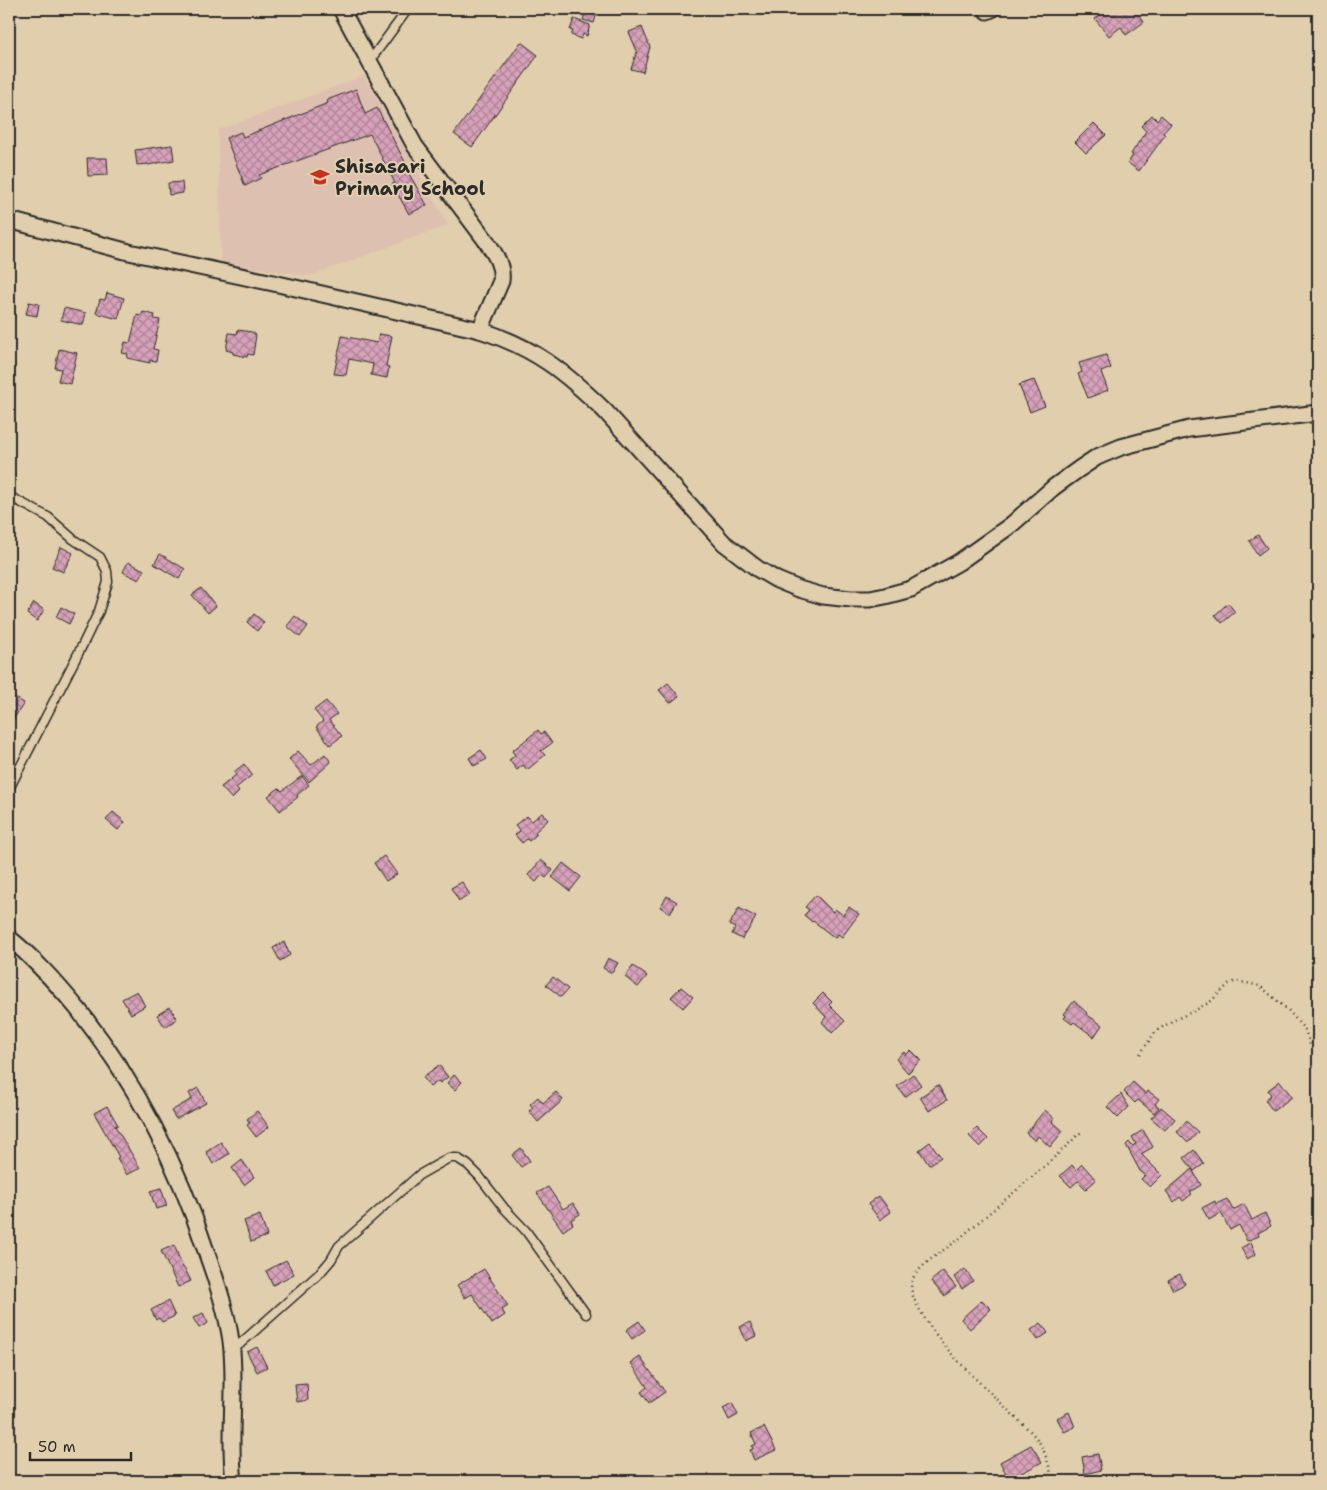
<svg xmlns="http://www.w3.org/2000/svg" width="1327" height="1490" font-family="'Shantell Sans',sans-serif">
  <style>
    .built { fill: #dec0b0 }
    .building { fill: url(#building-cross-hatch); stroke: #2b2b2b }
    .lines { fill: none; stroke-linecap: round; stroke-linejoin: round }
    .lane-casing { stroke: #2b2b2b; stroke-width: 11 }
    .street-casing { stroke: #2b2b2b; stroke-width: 19 }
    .path { stroke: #2b2b2b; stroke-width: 2.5; stroke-dasharray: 1 4; stroke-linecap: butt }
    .lane { stroke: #e1ceac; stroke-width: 8 }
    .street { stroke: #e1ceac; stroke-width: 15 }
    .labels { text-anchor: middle; stroke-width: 4; stroke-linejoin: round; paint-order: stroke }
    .poi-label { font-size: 19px; font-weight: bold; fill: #2b2b2b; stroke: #e1ceac; text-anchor: start }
  </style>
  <defs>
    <pattern id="building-cross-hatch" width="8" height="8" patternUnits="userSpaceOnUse" patternTransform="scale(1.25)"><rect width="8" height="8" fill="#d6a1b9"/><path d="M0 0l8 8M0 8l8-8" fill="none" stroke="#ae8397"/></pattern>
  </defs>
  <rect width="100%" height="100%" fill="#e1ceac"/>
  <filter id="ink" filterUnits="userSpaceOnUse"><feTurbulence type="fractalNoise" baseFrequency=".02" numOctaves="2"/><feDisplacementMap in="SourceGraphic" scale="10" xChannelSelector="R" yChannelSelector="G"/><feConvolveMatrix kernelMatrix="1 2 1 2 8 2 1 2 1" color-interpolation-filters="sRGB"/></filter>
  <g filter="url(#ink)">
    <path class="built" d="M364,76l84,149 -138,51 -89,-13 -3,-133z"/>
    <g class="building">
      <path d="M1108,9h26l10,13 -18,13 -5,-8 -12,9 -14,-17z"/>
      <path d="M586,10l11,3 -3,10 -11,-3z"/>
      <path d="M574,19l16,6 -3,11 -4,-2 -2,5 -10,-4 2,-4 -3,-1z"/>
      <path d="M642,27l8,20 -7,25 -12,-3 6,-18 -8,-19z"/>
      <path d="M521,42l17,13 -66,92 -18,-13z"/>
      <path d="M356,89l9,25 12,-6 30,58 -2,1 22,38 -18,9 -17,-30 3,-1 -25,-49 -111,41 2,3 -16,8 -19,-48 15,-6 2,5 85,-34 -1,-3z"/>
      <path d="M1152,115l5,5 4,-5 10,9 -8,9 2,2 -26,36 -11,-8 5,-8 -2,-1 15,-23 -5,-5z"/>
      <path d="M1094,123l12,12 -20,18 -11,-11z"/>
      <path d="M172,145l2,15 -26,5v-1l-11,1 -2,-15z"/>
      <path d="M87,158h20l1,17 -20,1z"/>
      <path d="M182,182l1,11 -14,2 -1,-12z"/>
      <path d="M107,293l17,5 -6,21 -22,-6 4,-14 5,1z"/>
      <path d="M29,302l10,2 -2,12 -11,-2z"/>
      <path d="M64,308l22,5 -3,12 -22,-5z"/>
      <path d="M143,312l12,3 -1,4 6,1 -7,29 5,1 -2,11 -6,-1v3l-23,-5 1,-4 -6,-1 3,-11 5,1 7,-28 4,1z"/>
      <path d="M238,330l14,2 4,3 -3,20 -5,-1 -1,3 -14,-3v-2l-7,-2 3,-17 8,1z"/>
      <path d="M379,334l13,2 -6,30 3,1 -2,11 -16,-3 2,-11 -24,-5 -3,16 -12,-1 8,-38 35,7z"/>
      <path d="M59,349l18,4 -7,31 -12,-3 3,-12 -6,-1z"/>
      <path d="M1106,355l5,13 -10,4 7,18 -20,8 -10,-24 4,-2 -3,-9z"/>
      <path d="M1034,380l11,26 -15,6 -11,-27z"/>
      <path d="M1258,535l9,13 -9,7 -9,-14z"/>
      <path d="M61,547l12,6 -10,19 -11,-5z"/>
      <path d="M160,554l25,15 -6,10 -25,-15z"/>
      <path d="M128,562l16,8 -5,10 -16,-8z"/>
      <path d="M201,588l15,18 -8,7 -16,-18z"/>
      <path d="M34,603l10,7 -7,11 -10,-7z"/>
      <path d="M1228,603l7,9 -13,11 -7,-8z"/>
      <path d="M61,607l13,7 -5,10 -13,-7z"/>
      <path d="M254,614l10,8 -7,9 -10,-9z"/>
      <path d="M295,616l13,10 -8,11 -13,-11z"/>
      <path d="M668,683l11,13 -9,7 -11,-13z"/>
      <path d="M9,694l15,9 -15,23z"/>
      <path d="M326,701l11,13 -8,6 13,16 -12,9 -14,-18 7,-6 -9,-11z"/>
      <path d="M538,730l3,4 3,-2 8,11 -11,8 4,4 -18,15 -4,-5 -6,5 -8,-10 6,-5 -3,-4z"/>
      <path d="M481,750l6,9 -13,7 -5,-8z"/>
      <path d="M298,751l13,14 14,-11 6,8 -22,20 -20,-23z"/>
      <path d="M244,764l8,11 -16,13 3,4 -7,7 -11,-12 15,-12 -2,-3z"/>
      <path d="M302,776l7,9 -12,10 1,2 -18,14 -12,-15 11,-8 3,3z"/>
      <path d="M113,812l12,10 -7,8 -12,-10z"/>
      <path d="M542,813l6,7 -13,12 2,2 -8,7 -2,-2 -5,4 -7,-8 5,-4 -5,-6 12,-9 5,5z"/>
      <path d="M384,856l13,18 -11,7 -12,-18z"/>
      <path d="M541,860l12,10 -7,8 -4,-3 -6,7 -8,-7z"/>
      <path d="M563,863l18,14 -11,14 -18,-14z"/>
      <path d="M462,882l8,13 -11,6 -8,-13z"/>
      <path d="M816,895l17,17 2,-3 8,6 6,-8 10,7 -17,23 -4,-3 -3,4 -22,-17 -1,1 -8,-7 5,-5 -4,-3z"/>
      <path d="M667,896l10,6 -7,11 -10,-6z"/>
      <path d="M739,908l17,9 -10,17 -1,-1 -3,6 -10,-5 3,-6 -6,-3z"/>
      <path d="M284,942l6,13 -10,6 -7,-13z"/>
      <path d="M608,958l10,5 -6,10 -9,-5z"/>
      <path d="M633,966l14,10 -9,11 -13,-10z"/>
      <path d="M553,977l15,12 -7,8 -15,-12z"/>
      <path d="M681,987l12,10 -10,11 -12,-11z"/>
      <path d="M137,991l8,15 -14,8 -9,-15z"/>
      <path d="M823,993l9,9 -3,3 16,16 -13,12 -10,-11 4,-5 -13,-14z"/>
      <path d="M1074,1001l13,12 -1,1 16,11 -8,12 -20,-15 -2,2 -8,-6 2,-2 -2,-2z"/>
      <path d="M170,1007l7,12 -12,8 -8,-12z"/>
      <path d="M911,1050l10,10 -13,13 -12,-14 8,-7 2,3z"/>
      <path d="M439,1065l9,12 -8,6 -2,-2 -8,6 -7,-10z"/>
      <path d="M913,1074l8,11 -16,12 -8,-11z"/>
      <path d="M454,1075l8,7 -7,8 -8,-7z"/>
      <path d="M1280,1081l12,16 -19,14 -8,-11 6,-5 -3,-5z"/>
      <path d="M1133,1082l13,12 2,-3 11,8 -4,5 4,3 -5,6 -16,-13 -3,3 -11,-11z"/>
      <path d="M938,1085l9,15 -18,11 -9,-14z"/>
      <path d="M198,1088l8,15 -30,16 -5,-8 21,-12 -3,-6z"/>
      <path d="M556,1092l7,8 -25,22 -9,-11 4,-3 -3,-4 8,-7 5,6z"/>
      <path d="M1121,1094l8,13 -11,11 -11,-11z"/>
      <path d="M107,1106l11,19 -3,1 25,42 -13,7 -10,-17 2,-1 -25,-44z"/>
      <path d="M1161,1107l14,12 -10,11 -14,-12z"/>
      <path d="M1045,1110l9,8 -2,3 11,10 -13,16 -12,-11 -3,5 -9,-8z"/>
      <path d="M257,1111l12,16 -13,10 -9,-12 3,-2 -3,-4z"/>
      <path d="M1186,1121l12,11 -10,11 -11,-11z"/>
      <path d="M977,1128l11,11 -8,8 -11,-11z"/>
      <path d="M1143,1130l10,17 -12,7 21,21 -12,12 -9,-8 4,-4 -5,-4 -14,-26 3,-3 3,4 4,-2 -4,-7z"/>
      <path d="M221,1142l8,12 -16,10 -7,-12z"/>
      <path d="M930,1142l11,15 -12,8 -10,-15z"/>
      <path d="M521,1148l9,13 -9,6 -9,-12z"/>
      <path d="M1194,1150l10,14 -10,7 -10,-13z"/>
      <path d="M242,1160l12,17 -10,8 -12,-17z"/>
      <path d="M1082,1164l14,16 -10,9 -8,-8 -7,6 -11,-11 12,-11 4,5z"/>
      <path d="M1192,1169l9,16 -11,7 2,2 -9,7 -3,-4 -6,5 -8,-11z"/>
      <path d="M548,1187l15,22 10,-6 7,11 -9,6 2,4 -10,7 -26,-38z"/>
      <path d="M161,1188l6,18 -11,3 -6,-18z"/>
      <path d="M879,1196l12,16 -11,8 -12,-16z"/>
      <path d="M1227,1199l6,11 11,-6 8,16 13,-7 6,13 -13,7 1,3 -12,5 -8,-16 -9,5 -9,-17 -12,7 -7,-12 13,-7 1,3z"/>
      <path d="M260,1215l7,21 -16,6 -7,-21z"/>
      <path d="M1251,1242l5,12 -9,5 -6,-11z"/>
      <path d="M174,1245l9,23 1,-1 7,14 -13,6 -17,-36z"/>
      <path d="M286,1260l8,14 -21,11 -7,-14z"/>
      <path d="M484,1269l24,37 -6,4 3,5 -13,9 -20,-30 -7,4 -8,-13z"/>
      <path d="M965,1269l8,12 -11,8 -8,-12z"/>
      <path d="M943,1271l13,16 -12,9 -13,-15z"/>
      <path d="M1180,1274l5,10 -12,6 -5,-10z"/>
      <path d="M982,1300l9,9 -21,20 -9,-10z"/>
      <path d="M168,1301l7,15 -13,6 -3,-4 -3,2 -5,-10z"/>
      <path d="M203,1313l5,10 -9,5 -6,-10z"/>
      <path d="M639,1321l6,9 -13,9 -6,-9z"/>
      <path d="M750,1322l6,14 -10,5 -6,-14z"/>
      <path d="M1041,1323l7,10 -10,7 -7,-10z"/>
      <path d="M257,1347l10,20 -10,5 -10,-20z"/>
      <path d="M640,1357l25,35 -16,11 -8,-11 6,-5 -16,-24z"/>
      <path d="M307,1384l1,16 -11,2 -2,-17z"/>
      <path d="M732,1403l6,12 -9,5 -6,-12z"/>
      <path d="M1069,1412l6,15 -11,5 -7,-14z"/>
      <path d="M764,1427l12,23 -22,10 -4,-10 3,-1 -1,-3 4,-2 -5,-11z"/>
      <path d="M1031,1445l11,17 -33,18 -9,-18z"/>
      <path d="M1098,1454l3,16 -16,4 -3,-17z"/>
    </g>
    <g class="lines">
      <g class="lane-casing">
        <g id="lane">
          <path d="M369,62l39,-53"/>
          <path d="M9,496l39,21 25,22 27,18 7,14 1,11 -9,29 -16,33 -74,145"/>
          <path d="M232,1351l88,-78 11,-13 8,-14 80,-71 30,-17h8l11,7 11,11 25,32 22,23 60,83"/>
        </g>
      </g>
      <g class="street-casing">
        <g id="street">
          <path d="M341,9l74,137 72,96c8,12 16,24 14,39l-21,49"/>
          <path d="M987,11l5,-2"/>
          <path d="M9,220l120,32 149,32 202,46c55,18 84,41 125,81l119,132 34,26 19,11 22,9 24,7 28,3h19l15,-3 26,-7 48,-27 52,-37 43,-38 25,-18 18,-12 24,-10 68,-18 129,-16"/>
          <path d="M9,938c26,21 47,45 68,70 59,74 101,157 130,246 10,28 20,58 24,87 6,47 -3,94 3,140"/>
        </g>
      </g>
      <g class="path">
        <path d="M1140,1054l16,-23 18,-11 20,-9 16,-9 19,-18 8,-3 23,5 28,24 17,20 5,15 4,5h4"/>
        <path d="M1053,1481c-4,-14 -7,-30 -16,-42 -8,-10 -18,-18 -27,-27 -32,-32 -62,-56 -86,-95 -7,-12 -19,-29 -9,-42 11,-15 30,-25 44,-36 41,-36 84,-69 123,-108"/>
      </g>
      <use href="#lane" class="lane"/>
      <use href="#street" class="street"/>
    </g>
  </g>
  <defs>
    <g id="school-bare" transform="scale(1.5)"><path d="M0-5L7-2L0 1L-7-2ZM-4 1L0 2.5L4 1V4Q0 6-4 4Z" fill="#c8321e" stroke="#e1ceac" stroke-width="2.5" paint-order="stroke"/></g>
  </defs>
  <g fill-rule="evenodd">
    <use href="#school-bare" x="320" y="177"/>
  </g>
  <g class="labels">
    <g class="poi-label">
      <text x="335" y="173">Shisasari<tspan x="335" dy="22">Primary School</tspan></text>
    </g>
  </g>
  <rect width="1327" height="1490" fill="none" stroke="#e1ceac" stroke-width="30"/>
  <rect x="15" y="15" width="1297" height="1460" fill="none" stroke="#2b2b2b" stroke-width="2" filter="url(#ink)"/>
  <path d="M30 1452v8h101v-8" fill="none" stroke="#2b2b2b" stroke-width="2.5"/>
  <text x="38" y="1452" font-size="15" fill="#2b2b2b" stroke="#e1ceac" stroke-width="4" paint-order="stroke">50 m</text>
</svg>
